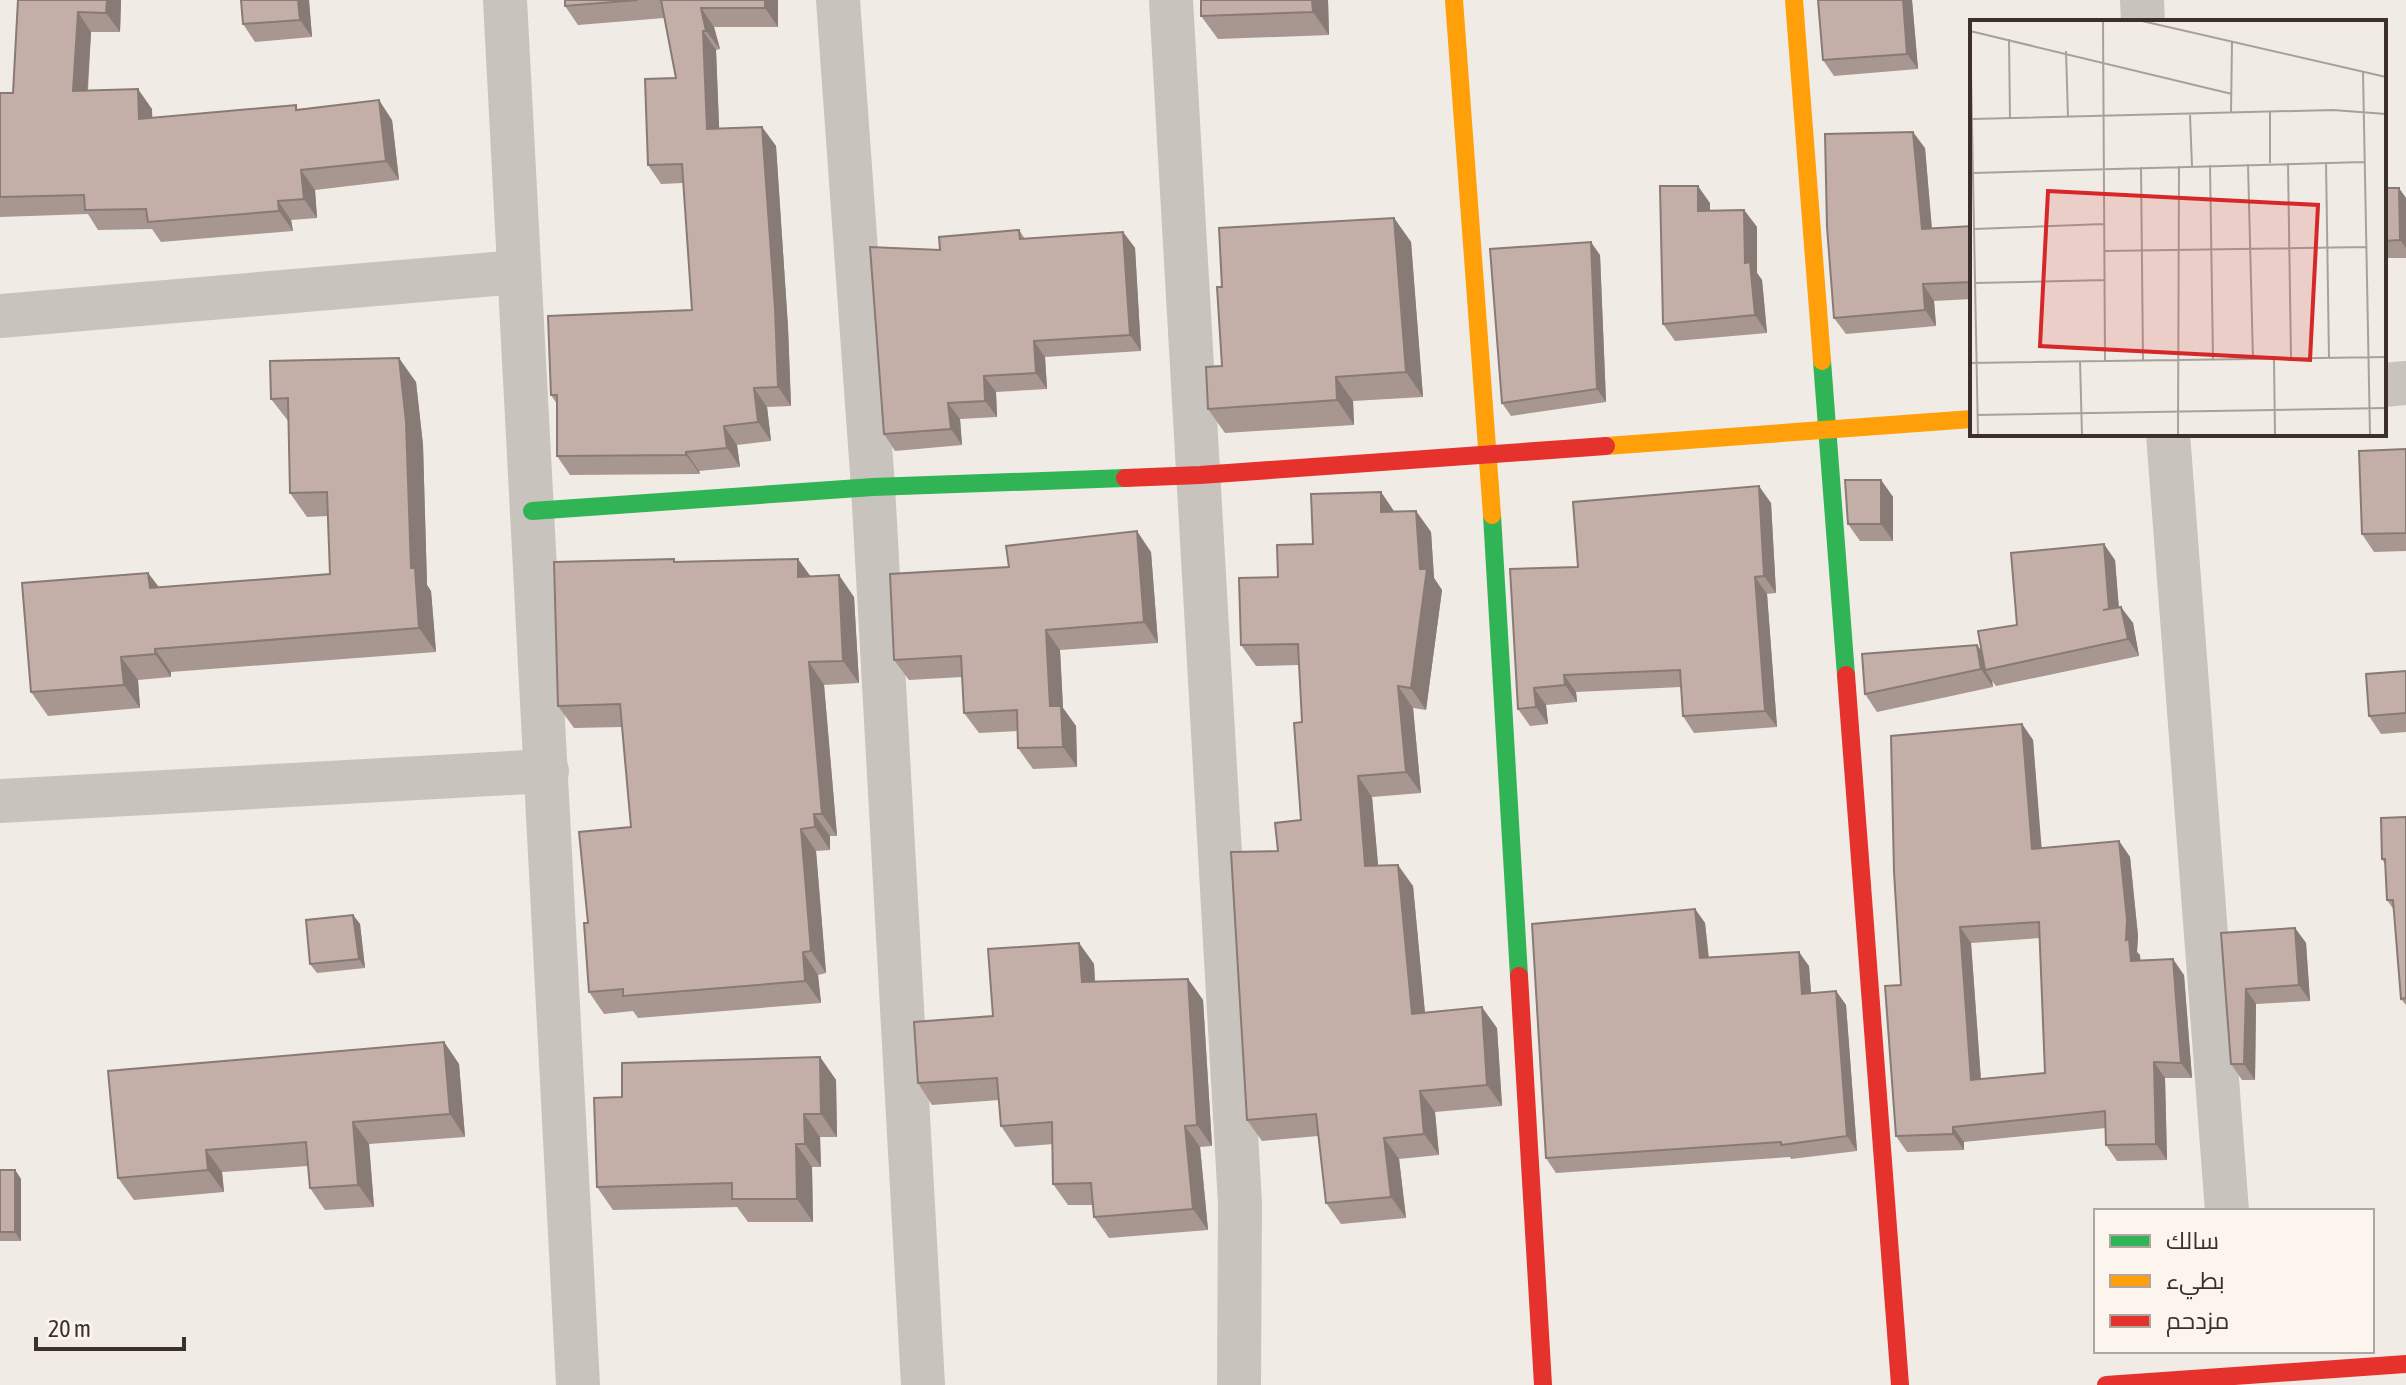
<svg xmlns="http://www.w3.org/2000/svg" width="2406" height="1385" font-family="'Asap Condensed',Cairo,sans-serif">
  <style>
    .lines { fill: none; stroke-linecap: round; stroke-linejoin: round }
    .street { stroke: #c9c3be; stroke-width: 44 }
    .fast { stroke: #30b455; stroke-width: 18 }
    .slow { stroke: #ff9f0a; stroke-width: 18 }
    .jam { stroke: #e5322d; stroke-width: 18 }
    .wall { fill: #a89690; fill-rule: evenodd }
    .shaded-wall { fill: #887a75 }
    .building { fill: #c3afa7; stroke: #887a75; stroke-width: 2; fill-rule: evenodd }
    .inset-road { fill: none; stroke: #a8a09b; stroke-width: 2 }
    .view { fill: #d62828; fill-opacity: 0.15; stroke: #d62828; stroke-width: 4 }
    .inset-edge { fill: none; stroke: #3b302b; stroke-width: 4 }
  </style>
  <rect width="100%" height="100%" fill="#f0ebe5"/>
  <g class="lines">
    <g class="street">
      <path d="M505,0l73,1385"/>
      <path d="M838,0l35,487 50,898"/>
      <path d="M1171,0l69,1203 -1,182"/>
      <path d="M2142,0l1,22"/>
      <path d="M0,316l518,-44"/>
      <path d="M2384,385l22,-2"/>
      <path d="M2168,434l59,777"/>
      <path d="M0,801l547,-30"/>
    </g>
    <g class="fast">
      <path d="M1822,361l24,314"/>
      <path d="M532,511l341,-24 252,-9"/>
      <path d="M1492,515l27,461"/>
    </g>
    <g class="slow">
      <path d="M1454,0l38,515"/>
      <path d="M1794,0l28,361"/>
      <path d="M1606,446l366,-27"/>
    </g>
    <g class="jam">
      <path d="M1125,478l75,-3 406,-29"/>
      <path d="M1846,675l54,710"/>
      <path d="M1519,976l24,409"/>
      <path d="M2106,1385l300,-21"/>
    </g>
  </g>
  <g class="wall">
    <path d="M18,0h103l-1,32h-29l-3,59 64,18v9l147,-9 93,11 7,60 -84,10 2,28 -26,2 2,11 -132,11 -9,-13 -54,1 -10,-16 -88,3v-124h13z"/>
    <path d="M309,0l3,37 -57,5 -12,-18z"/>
    <path d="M565,0h213v27h-64l6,22 -4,1 3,78 43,-1 14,19 12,181 3,79 -24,1 4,34 -34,4 3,22 -41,4 1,3 -130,1 -13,-19v-52l-6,-9 141,-85 -9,-127 -22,1 -13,-19 28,-87 -12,-60 -86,7 -13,-19z"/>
    <path d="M1328,0l1,35 -111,4 -17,-23z"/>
    <path d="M1818,0h94l6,69 -84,7 -11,-16z"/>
    <path d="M1925,148l7,80 40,-2v73l-38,2 2,25 -90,8 -12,-16z"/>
    <path d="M2384,188l22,10v60h-22z"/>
    <path d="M1710,203v7h34l13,17v46l5,7 5,53 -92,8 -12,-17z"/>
    <path d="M1394,218l17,24 12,155 -70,4 1,24 -129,8 -17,-24 14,-43v-79z"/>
    <path d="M1019,230l6,9 98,-7 12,16 6,103 -96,6 2,32 -51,3 1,25 -37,2 2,26 -67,6 -11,-17z"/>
    <path d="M1600,255l6,147 -95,14 -9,-13z"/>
    <path d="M416,382l7,63 4,140 4,6 5,61 -265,20v5l-33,3 2,28 -92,8 -17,-24 117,-119 11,14 171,-13 -2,-58 -21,1 -17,-24 -1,-71 -18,-23z"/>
    <path d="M2406,449v102l-32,1 -12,-18z"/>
    <path d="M1881,480l12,17v44h-33l-12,-17z"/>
    <path d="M1381,492l13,20 22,-1 15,21 3,46 8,12 -16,120 -13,-2 8,85 -49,4 6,68 35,21 12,127 72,15 5,78 -67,6 4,43 -40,4 7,59 -65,6 -15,-21 -8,-67 -56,5 -15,-21 31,-269 23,-31 1,-98 -3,-57 -43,1 -15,-21 37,-68 35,-33z"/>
    <path d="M1771,503l5,90 -9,1 10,133 -83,6 -11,-17 -2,-29 -105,5 1,10 -31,3 2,19 -18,2 -12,-17 60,-142z"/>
    <path d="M1151,552l7,91 -98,7 3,58 13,18 1,41 -44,2 -15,-21v-17l-39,2 -15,-20 -2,-36 -53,3 -15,-20 115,-93z"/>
    <path d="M2115,560l4,47 14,16 6,33 -143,30 -4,-5 1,6 -116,25 -12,-18 116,-44 36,-25z"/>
    <path d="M676,562l134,14 44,21 5,86 -35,2 13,151h-7v14l-14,1 10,122 -8,2 3,28 -183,15 -5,-7 -29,3 -15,-22 -1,-69 43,-96 -9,-100 -48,1 -16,-22z"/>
    <path d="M2406,671v61l-25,2 -12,-18z"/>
    <path d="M2022,724l11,16 8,108 78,-7 11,16 8,79 -1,16 3,3v6l44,14 8,103h-27l2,82 -50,1 -11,-16v-17l-142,14v8l-57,2 -11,-16 5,-151zM2040,938l5,135 -64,6 -10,-136z"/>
    <path d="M2406,817v188l-5,-6 -7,-89 -7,-10 -2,-36 -3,-5z"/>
    <path d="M1695,909l10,14 4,35 100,8 2,27 25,-2 10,14 11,146 -66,8 -1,-2 -234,16 -10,-15z"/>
    <path d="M353,915l7,9 5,44 -48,5 -7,-9z"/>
    <path d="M2295,928l11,15 4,58 -54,3 -1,76h-13l-11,-16 -10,-131z"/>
    <path d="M1079,943l15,21 1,18 93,-3 15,21 9,146 -12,1 8,83 -99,8 -15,-21 -1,-12h-25l-15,-21v-40l-38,3 -14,-21 -2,-26 -67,5 -14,-22 75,-67z"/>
    <path d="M444,1042l15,22 6,73 -96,7 5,63 -49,3 -15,-22 -2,-22 -86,6 2,20 -90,8 -16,-22z"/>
    <path d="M820,1057l16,23 1,57h-17l1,30h-9l1,55h-65l-11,-15 -124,3 -16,-23 25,-90z"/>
    <path d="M0,1170h15l6,9v62h-21z"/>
  </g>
  <g class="shaded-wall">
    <path d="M107,0h14l-1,32 -14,-19z"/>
    <path d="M298,0h11l3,37 -12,-17z"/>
    <path d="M765,0h13v27l-13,-19z"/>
    <path d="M1312,0h16l1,35 -16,-23z"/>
    <path d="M1903,0h9l6,69 -11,-15z"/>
    <path d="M701,8l13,19 6,22 -14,-18z"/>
    <path d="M78,12l13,20 -5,79 -13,-20z"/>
    <path d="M703,31l13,19 4,98 -13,-19z"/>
    <path d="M138,89l14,20 1,29 -14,-19z"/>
    <path d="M379,100l13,20 7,60 -13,-19z"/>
    <path d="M762,127l14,19 12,181 3,79 -13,-19z"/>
    <path d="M1913,132l12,16 8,97 -11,-16z"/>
    <path d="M301,170l14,20 2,28 -13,-19z"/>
    <path d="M1698,186l12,17v25l-12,-17z"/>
    <path d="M2399,188l7,10v50l-6,-8z"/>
    <path d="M278,201l13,19 2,11 -14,-20z"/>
    <path d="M1744,210l13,17v46l5,7 5,53 -12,-18 -10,-52z"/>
    <path d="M1394,218l17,24 12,155 -17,-25z"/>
    <path d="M1123,232l12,16 6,103 -11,-16z"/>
    <path d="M1591,242l9,13 6,147 -9,-13z"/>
    <path d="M1923,284l11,17 2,25 -11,-16z"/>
    <path d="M1034,341l11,16 2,32 -11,-16z"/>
    <path d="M399,358l17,24 7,63 4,140 4,6 5,61 -17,-24 -8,-60z"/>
    <path d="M984,376l12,16 1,25 -12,-16z"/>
    <path d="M1336,377l17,24 1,24 -17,-25z"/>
    <path d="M754,388l13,19 4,34 -13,-19z"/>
    <path d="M948,403l12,16 2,26 -11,-16z"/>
    <path d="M724,426l13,19 3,22 -13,-19z"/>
    <path d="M686,452l13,19 1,3 -14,-19z"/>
    <path d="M1881,480l12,17v44l-12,-17z"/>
    <path d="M1759,486l12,17 5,90 -12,-17z"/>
    <path d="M1381,492l15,22 -15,-2z"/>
    <path d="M1416,511l15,21 3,46 8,12 -16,120 -15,-22 9,-119z"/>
    <path d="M1137,531l14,21 7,91 -14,-21z"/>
    <path d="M2104,544l11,16 5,65 -11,-16z"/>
    <path d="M798,559l16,22 -16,-4z"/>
    <path d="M148,573l17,23 -15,-8z"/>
    <path d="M839,575l15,22 5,86 -16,-22z"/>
    <path d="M1755,577l12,17 10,133 -12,-16z"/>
    <path d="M2121,607l12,16 6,33 -11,-17z"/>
    <path d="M1046,630l14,20 3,58 13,18 1,41 -14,-20 -13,-41z"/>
    <path d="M1977,645l13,17 -5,8 7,11 1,6 -12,-18z"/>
    <path d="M155,649l16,23v5l-16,-23z"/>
    <path d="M121,657l17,23 2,28 -16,-23z"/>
    <path d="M809,662l15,23 13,151 -15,-22z"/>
    <path d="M1564,675l12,17 1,10 -12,-17z"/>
    <path d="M1398,686l15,22 8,85 -15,-21z"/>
    <path d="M1534,688l12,17 2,19 -12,-17z"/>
    <path d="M2022,724l11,16 10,125 -11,-16z"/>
    <path d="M1358,776l14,21 8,90 -15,-21z"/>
    <path d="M814,814l16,22v14l-15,-23z"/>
    <path d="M801,829l15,22 10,122 -15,-22z"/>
    <path d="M2119,841l11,16 8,79 -1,16 3,3 2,22 -11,-16 -5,-21z"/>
    <path d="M1398,865l15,21 14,149 -15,-21z"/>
    <path d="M1695,909l10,14 5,50 -10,-15z"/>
    <path d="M353,915l7,9 5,44 -6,-9z"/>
    <path d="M1960,927l11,16 11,153 -11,-16z"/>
    <path d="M2295,928l11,15 4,58 -11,-16z"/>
    <path d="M1079,943l15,21 2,39 -14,-21z"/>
    <path d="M803,952l15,23 3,28 -16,-22z"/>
    <path d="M1799,952l10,14 3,42 -10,-14z"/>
    <path d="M2173,959l11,16 8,103 -11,-15z"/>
    <path d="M1188,979l15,21 9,146 -15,-21z"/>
    <path d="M2246,989l10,15 -1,76 -11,-16z"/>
    <path d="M1836,991l10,14 11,146 -10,-15z"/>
    <path d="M1482,1007l15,21 5,78 -15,-21z"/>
    <path d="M444,1042l15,22 6,73 -15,-23z"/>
    <path d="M820,1057l16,23 1,57 -16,-23z"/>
    <path d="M2154,1062l11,16 2,82 -11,-16z"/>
    <path d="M1420,1091l15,21 4,43 -15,-21z"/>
    <path d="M804,1114l16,23 1,30 -16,-23z"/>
    <path d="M353,1122l16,22 5,63 -16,-22z"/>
    <path d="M1185,1126l15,21 8,83 -15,-21z"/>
    <path d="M1953,1127l11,15v8l-11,-16z"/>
    <path d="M1384,1138l15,21 7,59 -15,-21z"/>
    <path d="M796,1144l16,23 1,55 -16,-23z"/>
    <path d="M206,1150l16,22 2,20 -16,-22z"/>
    <path d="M15,1170l6,9v62l-6,-9z"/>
  </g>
  <g class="building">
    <path d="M18,0h89l-1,13 -28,-1 -5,79 65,-2 1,30 157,-14v5l83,-10 7,61 -85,9 3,29 -26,2 1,10 -131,11 -2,-13 -61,1 -1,-15 -84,2v-104h13z"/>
    <path d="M241,0h57l2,20 -57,4z"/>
    <path d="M565,0h73l-73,6z"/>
    <path d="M661,0h104v8h-64l5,23h-3l4,98 55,-2 13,181 3,79 -24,1 4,34 -34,4 3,22 -41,4v3l-129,1v-61h-6l-3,-79 144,-6 -10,-146 -34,1 -3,-86 31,-1z"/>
    <path d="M1201,0h111l1,12 -112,4z"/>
    <path d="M1818,0h85l4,54 -84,6z"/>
    <path d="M1913,132l9,97 50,-3v56l-49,2 2,26 -91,8 -7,-91 -2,-93z"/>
    <path d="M1660,186h38v25l46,-1 1,53 5,-1 5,53 -92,9z"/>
    <path d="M2384,188h15l1,52 -16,1z"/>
    <path d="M1394,218l12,154 -70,5 1,23 -129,9 -2,-42 16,-1 -5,-79h5l-3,-59z"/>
    <path d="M1019,230l1,9 103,-7 7,103 -96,6 2,32 -52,3 1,25 -37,2 3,26 -67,5 -14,-187 70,3 -1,-13z"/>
    <path d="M1591,242l6,147 -95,14 -12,-154z"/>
    <path d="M399,358l7,64 5,146h4l4,60 -264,21v5l-34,3 3,28 -93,7 -9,-109 126,-10 2,15 180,-14 -3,-82 -37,1 -2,-95 -17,1 -1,-38z"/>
    <path d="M2406,449v84l-44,1 -3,-83z"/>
    <path d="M1845,480h36v44h-33z"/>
    <path d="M1759,486l5,90 -9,1 10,134 -82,5 -3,-46 -116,5 1,10 -31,3 2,19 -18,2 -8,-140 68,-2 -5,-65z"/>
    <path d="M1381,492v20l35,-1 4,58h7l-16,119 -13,-2 8,86 -48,4 7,90 33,-1 14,149 70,-7 5,78 -67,6 4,43 -40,4 7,59 -65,6 -10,-89 -69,6 -16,-268 47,-1 -3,-28 26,-3 -7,-97 8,-1 -4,-78 -57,1 -2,-67 39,-1 -1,-32 36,-1 -2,-50z"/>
    <path d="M1137,531l7,91 -98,8 4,76h11l2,41 -45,1 -1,-38 -53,3 -3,-57 -67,4 -4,-86 119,-7 -3,-21z"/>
    <path d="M2104,544l5,65 -6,1 18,-3 7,32 -143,31 -7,-39 39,-6 -6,-72z"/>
    <path d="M674,559v3l124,-3v18l41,-2 4,86 -34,1 13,152h-8l1,13 -14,2 10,122 -8,1 2,29 -182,15v-7l-34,3 -5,-69h4l-9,-91 52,-5 -11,-123 -62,2 -4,-144z"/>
    <path d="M1977,645l4,24 -116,25 -3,-40z"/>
    <path d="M2406,671v42l-37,3 -3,-42z"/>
    <path d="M2022,724l10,125 87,-8 8,79 -1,20 3,-1 2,22 42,-2 8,104 -27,-1 2,82 -50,1 -1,-34 -152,16v7l-57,2 -11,-150 16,-1 -7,-113 -3,-136zM2039,922l6,151 -74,7 -11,-153z"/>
    <path d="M2406,817v181l-5,1 -8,-99h-6l-2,-41h-3l-1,-41z"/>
    <path d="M1695,909l5,49 99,-6 3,42 34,-3 11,145 -66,9v-3l-235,16 -14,-234z"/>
    <path d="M353,915l6,44 -49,5 -4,-44z"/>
    <path d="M2295,928l4,57 -53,4 -2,75h-13l-10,-131z"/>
    <path d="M1079,943l3,39 106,-3 9,146 -12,1 8,83 -99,8 -3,-34 -38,1 -1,-62 -51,4 -4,-48 -79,5 -4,-61 79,-6 -5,-67z"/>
    <path d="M444,1042l6,72 -97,8 5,63 -48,3 -4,-46 -100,8 2,20 -90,8 -10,-107z"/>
    <path d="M820,1057l1,57h-17l1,30h-9l1,55h-65v-16l-135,4 -3,-89 28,-1v-34z"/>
    <rect x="0" y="1170" width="15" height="62"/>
  </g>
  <g transform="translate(1970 20)">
    <rect width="416" height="416" fill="#f0ebe5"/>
    <path class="inset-road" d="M0,1l8,414M133,1l2,340M172,1l244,56M0,11l262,63M39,19l1,80M96,31l2,66M393,52l7,363M300,92v51M261,93l1,-71M220,95l2,51M2,99l361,-9 53,4M356,142l3,196M318,143l3,195M278,144l5,195M240,145l3,194M171,147l2,193M3,153l391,-11M4,209l130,-5M135,231l261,-4M5,263l130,-3M304,339l1,76M110,341l2,74M0,343l416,-6M7,395l409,-7M208,415l1,-269"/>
    <path class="view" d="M78,171l270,14 -8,155 -270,-14z"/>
    <rect width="416" height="416" class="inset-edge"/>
  </g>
  <rect x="2094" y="1209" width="280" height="144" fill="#fbf5ee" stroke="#aea6a0" stroke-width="2"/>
  <rect x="2110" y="1235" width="40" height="12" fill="#30b455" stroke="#aea6a0" stroke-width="2"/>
  <text x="2166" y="1249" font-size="24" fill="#3b302b">سالك</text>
  <rect x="2110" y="1275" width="40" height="12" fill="#ff9f0a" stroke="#aea6a0" stroke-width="2"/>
  <text x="2166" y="1289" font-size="24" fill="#3b302b">بطيء</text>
  <rect x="2110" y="1315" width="40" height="12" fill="#e5322d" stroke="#aea6a0" stroke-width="2"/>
  <text x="2166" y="1329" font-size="24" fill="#3b302b">مزدحم</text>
  <path d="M36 1337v12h148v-12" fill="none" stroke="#3b302b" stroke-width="4"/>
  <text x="48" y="1337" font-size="24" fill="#3b302b" stroke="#fbf5ee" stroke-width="6" paint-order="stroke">20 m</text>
</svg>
